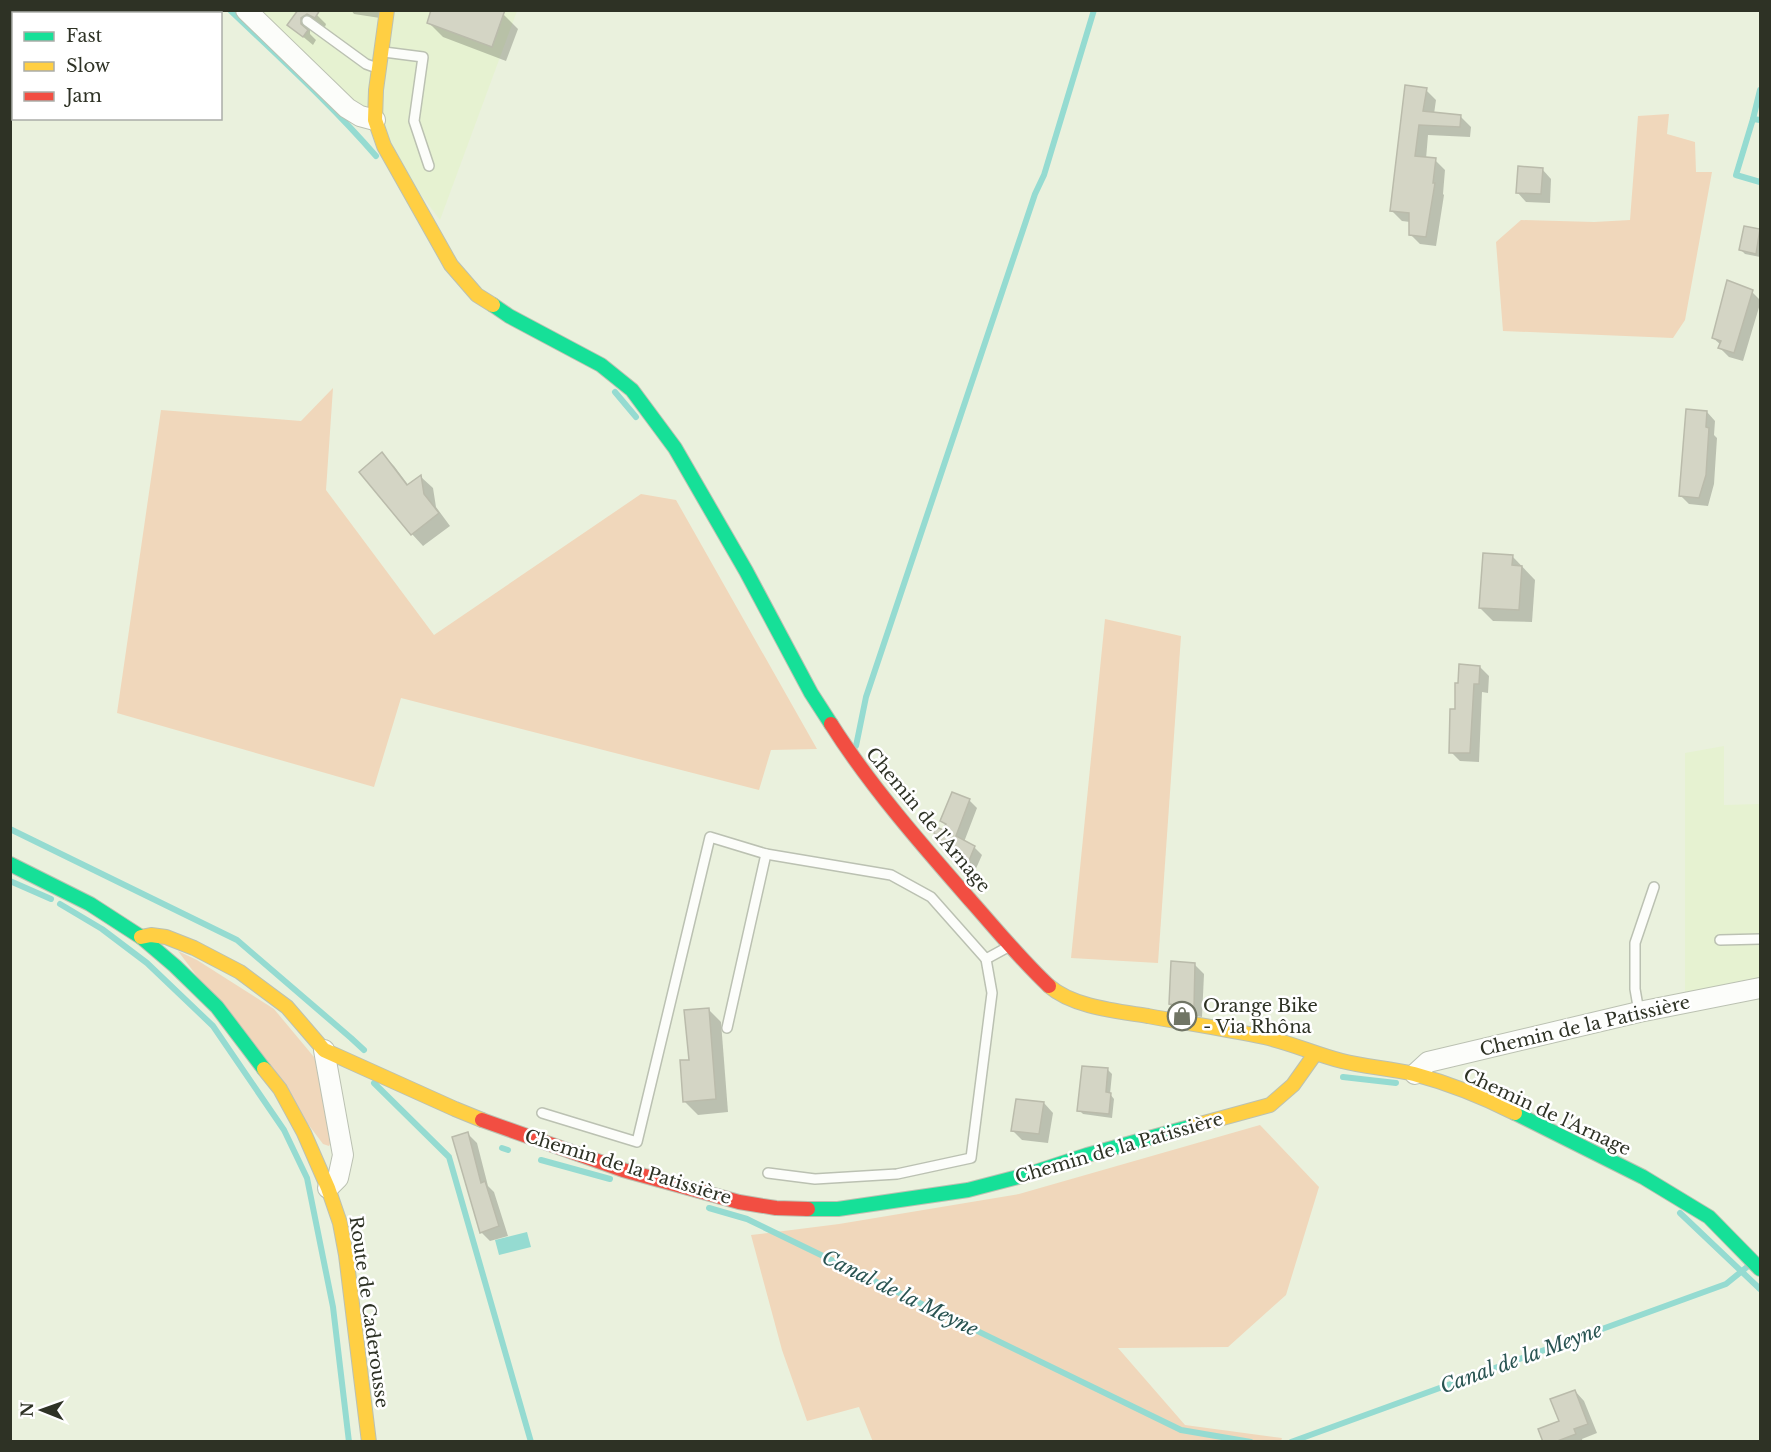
<svg xmlns="http://www.w3.org/2000/svg" width="1771" height="1452" font-family="'Libre Baskerville',serif">
  <style>
    .built { fill: #e6f2d1 }
    .green { fill: #f0d7bb }
    .water { fill: #95dbd1 }
    .shadow { fill: #0003 }
    .lines { fill: none; stroke-linecap: round; stroke-linejoin: round }
    .stream { stroke: #95dbd1; stroke-width: 6 }
    .building { fill: #d4d5c5; stroke: #babbab; stroke-width: 1.5 }
    .lane-casing { stroke: #bbc1b2; stroke-width: 12 }
    .street-casing { stroke: #bbc1b2; stroke-width: 22 }
    .fast-casing { stroke: #bbc1b2; stroke-width: 16 }
    .slow-casing { stroke: #bbc1b2; stroke-width: 16 }
    .jam-casing { stroke: #bbc1b2; stroke-width: 16 }
    .lane { stroke: #fcfdfa; stroke-width: 9 }
    .street { stroke: #fcfdfa; stroke-width: 20 }
    .fast { stroke: #16e098; stroke-width: 14 }
    .slow { stroke: #ffcf43; stroke-width: 14 }
    .jam { stroke: #f24e42; stroke-width: 14 }
    .labels { text-anchor: middle; stroke-width: 5; stroke-linejoin: round; paint-order: stroke }
    .street-label { font-size: 18px; fill: #2e3225; stroke: #fff }
    .poi-label { font-size: 18px; fill: #2e3225; stroke: #fff; text-anchor: start }
    .water-label { font-size: 20px; font-style: italic; fill: #295452; stroke: #fff }
  </style>
  <rect width="100%" height="100%" fill="#eaf1dd"/>
  <g class="built">
    <path d="M259,11h258l-77,209 -87,-116z"/>
    <path d="M1724,746v59l36,-1v177l-75,11v-239z"/>
  </g>
  <g class="green">
    <path d="M1669,114l-2,20 28,8 1,30h16l-27,148 -12,18 -170,-7 -7,-89 25,-22 73,2 36,-2 8,-104z"/>
    <path d="M333,388l-7,102 108,145 207,-141 35,6 141,249 -46,1 -12,40 -358,-92 -27,89 -257,-74 44,-303 140,11z"/>
    <path d="M1105,619l76,17 -23,327 -87,-5z"/>
    <path d="M178,951l19,9 77,49 40,48 5,12 12,67 -1,8 -1,2 -6,-2z"/>
    <path d="M1260,1125l59,62 -33,108 -58,52 -110,1 67,77 97,13 -1,3 -408,1 -14,-35 -52,14 -25,-71 -31,-115 88,-11 180,-30z"/>
  </g>
  <path class="water" d="M527,1232l4,15 -32,8 -4,-15z"/>
  <g class="shadow">
    <path d="M312,10l14,14 -1,3 -8,-4 -7,4v7l6,6 -3,5 -24,-20z"/>
    <path d="M351,10h30l-1,8 -26,-4z"/>
    <path d="M503,14l15,15 -12,32 -63,-24 -15,-15z"/>
    <path d="M1426,90l10,10 -2,14 27,3 10,10 -1,10 -42,-2 -2,24 9,1 10,10 -2,24 1,1 -8,51 -16,-2 -10,-10v-12l-8,-1 -10,-10z"/>
    <path d="M1542,169l9,10 -1,24 -24,-1 -9,-10z"/>
    <path d="M1759,230l1,27 -15,-3 -5,-5z"/>
    <path d="M1752,292l8,8v4l-17,57 -14,-4 -9,-9 1,-3 -8,-7z"/>
    <path d="M1707,412l8,9 -1,14 3,3 -3,46 -6,22 -19,-2 -9,-9z"/>
    <path d="M382,454l12,12 15,20 12,-9 12,11 3,19 14,19 -27,20 -11,-12z"/>
    <path d="M1512,556l23,24 -3,42 -39,-1 -13,-13z"/>
    <path d="M1480,667l9,9 -1,17 -6,-1 -3,70 -19,-1 -9,-9 6,-42z"/>
    <path d="M969,800l8,8 -13,34 10,5 8,8 -8,18 -25,-24 -5,-17 2,-6 -4,-5z"/>
    <path d="M1194,964l10,10 -2,43 -22,-4 -10,-9z"/>
    <path d="M708,1009l13,13 7,90 -30,3 -13,-13 6,-41z"/>
    <path d="M1108,1070l4,4 -2,20 4,5 -2,19 -29,-4 -4,-4z"/>
    <path d="M1044,1103l9,10 -5,30 -26,-3 -9,-9z"/>
    <path d="M468,1134l9,9 11,43 6,6 14,44 -18,5 -9,-9z"/>
    <path d="M1575,1391l9,10 13,32 -15,6 1,3h-39l17,-20z"/>
  </g>
  <g class="lines">
    <g class="stream">
      <path d="M230,10c50,48 101,94 146,146"/>
      <path d="M1753,119l7,-29"/>
      <path d="M1760,120l-7,-1 -17,56 24,7"/>
      <path d="M615,392l21,25"/>
      <path d="M856,746l10,-49 169,-503 9,-19 50,-165"/>
      <path d="M10,829l227,111 114,98 13,12"/>
      <path d="M10,881l41,18"/>
      <path d="M60,904l42,25 45,34 66,63 71,104 23,48 26,129 16,135"/>
      <path d="M1343,1077l53,6"/>
      <path d="M374,1083l75,74 82,285"/>
      <path d="M502,1148l6,2"/>
      <path d="M541,1160l69,19"/>
      <path d="M709,1208l38,11 434,211 70,12"/>
      <path d="M1680,1213l80,76"/>
      <path d="M1291,1442l435,-158 21,-17"/>
    </g>
  </g>
  <g class="building">
    <path d="M298,10h22l-5,8 -8,-4 -6,4v6l7,6 -5,7 -16,-12z"/>
    <path d="M431,10h74l-13,37 -65,-24z"/>
    <path d="M1405,85l22,3 -4,23 38,4 -1,12 -41,-2 -4,31 21,2 -3,25h2l-9,54 -17,-2v-22l-19,-2z"/>
    <path d="M1518,166l25,2 -2,26 -25,-1z"/>
    <path d="M1744,226l16,3 -4,25 -17,-4z"/>
    <path d="M1727,280l26,10 -19,63 -16,-5 3,-7 -9,-3z"/>
    <path d="M1686,409l21,2 -1,16 3,1 -3,47 -7,23 -20,-2z"/>
    <path d="M382,452l25,33 14,-10 3,19 15,19 -28,22 -52,-63z"/>
    <path d="M1483,553l30,2 -1,10 10,1 -3,44 -40,-2z"/>
    <path d="M1459,664l21,2 -1,18h-5l-4,69h-21l1,-44h5v-26h3z"/>
    <path d="M952,792l18,7 -14,37 19,10 -9,22 -18,-18 -23,-28 18,8 3,-6 -6,-3z"/>
    <path d="M1171,961l24,2 -1,45 -25,-4z"/>
    <path d="M709,1008l7,91 -33,3 -3,-42h9l-5,-50z"/>
    <path d="M1082,1066l26,2 -2,24 5,1 -2,21 -32,-3z"/>
    <path d="M1016,1099l28,3 -5,32 -28,-3z"/>
    <path d="M468,1132l13,51 4,-2 14,45 -19,7 -28,-96z"/>
    <path d="M1575,1390l13,34 -14,5 2,5 -21,8h-12l-5,-13 21,-8 -9,-22z"/>
  </g>
  <g class="lines">
    <g class="lane-casing">
      <g id="lane">
        <path d="M307,21l59,43 11,4"/>
        <path d="M384,52l39,5 -9,64 15,45"/>
        <path d="M1720,940l40,-1"/>
        <path d="M1639,1012l-4,-23v-46l19,-56"/>
        <path d="M727,1028l39,-174"/>
        <path d="M542,1113l95,29 73,-305 56,17 125,21 40,22 55,62 22,-12"/>
        <path d="M768,1173l47,6 82,-5 74,-16 21,-165 -6,-34"/>
      </g>
    </g>
    <g class="street-casing">
      <g id="street">
        <path d="M246,10l101,98 13,8 15,4"/>
        <path d="M324,1050l19,105 -5,23 -10,10"/>
        <path d="M1415,1074l13,-12 211,-50 121,-24"/>
      </g>
    </g>
    <g class="fast-casing">
      <g id="fast">
        <path d="M493,305l16,11 92,49 31,25 43,58 71,123 65,122 20,31"/>
        <path d="M10,864l80,40 51,33 34,29 42,41 47,62"/>
        <path d="M1515,1113l128,64 66,40 51,52"/>
        <path d="M808,1209h30l130,-19 58,-15 61,-20 106,-29"/>
      </g>
    </g>
    <g class="slow-casing">
      <g id="slow">
        <path d="M387,10l-11,80 -1,30 9,26 67,119 26,30 16,10"/>
        <path d="M141,937l10,-2 15,2 28,11 46,24 47,35 37,43 131,59 27,11"/>
        <path d="M1049,986c24,21 68,25 99,30 38,7 78,13 116,21 27,6 51,17 78,24 23,6 48,7 72,13 34,9 69,23 101,39"/>
        <path d="M264,1069l16,20 24,44 24,55 12,35 6,32 23,187"/>
        <path d="M1193,1126l77,-21 23,-20 22,-31"/>
      </g>
    </g>
    <g class="jam-casing">
      <g id="jam">
        <path d="M831,724c40,63 91,121 140,177 25,28 50,59 78,85"/>
        <path d="M482,1120l141,50 116,32 37,6 32,1"/>
      </g>
    </g>
    <use href="#lane" class="lane"/>
    <use href="#street" class="street"/>
    <use href="#fast" class="fast"/>
    <use href="#slow" class="slow"/>
    <use href="#jam" class="jam"/>
  </g>
  <defs>
    <g id="shop-ring" transform="scale(1.5)"><circle r="9.5" fill="#fff" stroke="#707565" stroke-width="1.5"/><path d="M-5-2.5h2.3a2.7 3.5 0 0 1 5.4 0H5L5.5 6h-11ZM-1.5-2.5h3a1.5 2.3 0 0 0-3 0Z" fill="#707565"/></g>
  </defs>
  <g fill-rule="evenodd">
    <use href="#shop-ring" x="1182" y="1016"/>
  </g>
  <g class="labels">
    <g class="street-label">
      <text transform="translate(928 820) rotate(50)" y="6">Chemin de l'Arnage</text>
      <text transform="translate(1585 1026) rotate(-13)" y="6">Chemin de la Patissière</text>
      <text transform="translate(1547 1112) rotate(25)" y="6">Chemin de l'Arnage</text>
      <text transform="translate(1119 1148) rotate(-16)" y="6">Chemin de la Patissière</text>
      <text transform="translate(628 1167) rotate(17)" y="6">Chemin de la Patissière</text>
      <text transform="translate(369 1312) rotate(82)" y="6">Route de Caderousse</text>
    </g>
    <g class="poi-label">
      <text x="1203" y="1012">Orange Bike<tspan x="1203" dy="21">- Via Rhôna</tspan></text>
    </g>
    <g class="water-label">
      <text transform="translate(900 1293) rotate(26)" y="7">Canal de la Meyne</text>
      <text transform="translate(1521 1358) rotate(-20)" y="7">Canal de la Meyne</text>
    </g>
  </g>
  <rect width="1771" height="1452" fill="none" stroke="#2e3225" stroke-width="24"/>
  <rect x="12" y="12" width="210" height="108" fill="#ffffff" stroke="#abada8" stroke-width="1.5"/>
  <rect x="24" y="32" width="30" height="9" fill="#16e098" stroke="#abada8" stroke-width="1.5"/>
  <text x="66" y="42" font-size="18" fill="#2e3225">Fast</text>
  <rect x="24" y="62" width="30" height="9" fill="#ffcf43" stroke="#abada8" stroke-width="1.5"/>
  <text x="66" y="72" font-size="18" fill="#2e3225">Slow</text>
  <rect x="24" y="92" width="30" height="9" fill="#f24e42" stroke="#abada8" stroke-width="1.5"/>
  <text x="66" y="102" font-size="18" fill="#2e3225">Jam</text>
  <g transform="translate(42 1410) rotate(271)" stroke="#ffffff" stroke-width="4.5" paint-order="stroke">
  <path d="M0-4.5L10 22L0 15L-10 22Z" fill="#2e3225"/>
  <text y="-9" font-size="16" font-weight="bold" text-anchor="middle" fill="#2e3225">N</text>
  </g>
</svg>
